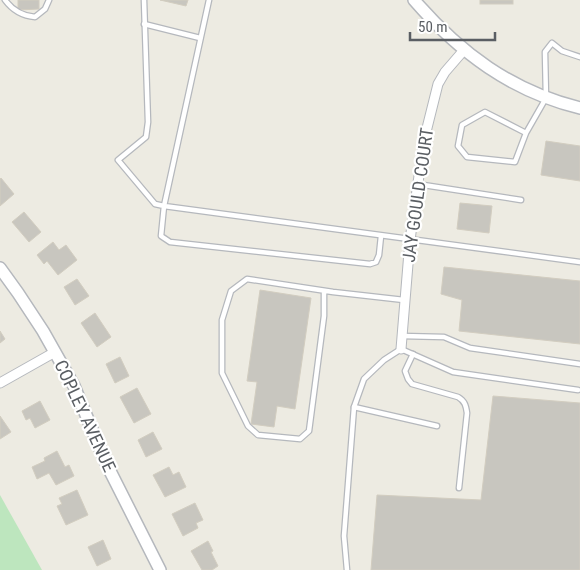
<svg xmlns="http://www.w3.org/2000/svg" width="580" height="570" font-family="'Roboto Condensed',sans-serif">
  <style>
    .green { fill: #bde6be }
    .building { fill: #c8c6bf; stroke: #d2cdc0 }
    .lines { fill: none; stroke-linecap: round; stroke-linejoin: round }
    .service-casing { stroke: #b5b8bd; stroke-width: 7 }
    .minor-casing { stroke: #b5b8bd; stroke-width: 11 }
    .tertiary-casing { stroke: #b5b8bd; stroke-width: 14 }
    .service { stroke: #fff; stroke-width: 4.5 }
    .minor { stroke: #fff; stroke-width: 9 }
    .tertiary { stroke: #fff; stroke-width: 11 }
    .labels { text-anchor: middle; stroke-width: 4.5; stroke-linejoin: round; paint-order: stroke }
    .street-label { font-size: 18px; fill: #5a5e63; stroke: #fff }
  </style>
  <rect width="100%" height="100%" fill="#edebe2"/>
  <path class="green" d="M0,495l42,75h-42z"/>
  <g class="building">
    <path d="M18,0h21v9l-21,1z"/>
    <path d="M160,0h28l-2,6z"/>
    <rect x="480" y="0" width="33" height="4"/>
    <path d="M546,141l34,5v35l-39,-6z"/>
    <path d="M1,178l13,16 -14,12v-27z"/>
    <path d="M460,203l32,3 -3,27 -32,-4z"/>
    <path d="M24,212l17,20 -12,10 -17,-20z"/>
    <path d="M53,242l6,8 7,-5 11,15 -19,15 -11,-14 -3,3 -7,-9z"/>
    <path d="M444,267l136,14v63l-121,-13 3,-31 -21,-6z"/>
    <path d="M77,279l12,17 -14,9 -11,-18z"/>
    <path d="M260,290l51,8 -16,111 -18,-3 -3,21 -23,-3 6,-42 -10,-1z"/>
    <path d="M95,313l16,24 -14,10 -16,-24z"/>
    <path d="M0,331l5,8 -5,4z"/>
    <path d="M120,357l9,19 -14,7 -9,-19z"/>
    <path d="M137,388l14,26 -17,9 -14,-26z"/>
    <path d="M493,396l87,7v167h-209l6,-75 104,5z"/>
    <path d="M40,401l10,19 -15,8 -5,-10 -4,2 -4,-9z"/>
    <path d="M0,416l11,16 -11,7z"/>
    <path d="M153,432l9,17 -16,8 -8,-17z"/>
    <path d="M57,451l8,16 4,-2 5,11 -18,9 -7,-12 -12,6 -5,-12 13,-6 -1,-3z"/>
    <path d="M169,467l4,8 6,-3 7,15 -21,10 -12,-22z"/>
    <path d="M77,490l11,25 -22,10 -9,-19 5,-2 -3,-6z"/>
    <path d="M195,503l8,17 -7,3 2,5 -15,8 -11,-22z"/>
    <path d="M103,540l8,19 -14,7 -9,-19z"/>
    <path d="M208,541l5,10 -2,1 7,14 -6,4h-10l-11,-19z"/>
  </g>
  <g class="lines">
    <g class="service-casing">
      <g id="service">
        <path d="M5,0c8,11 17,16 30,17l10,-8 4,-9"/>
        <path d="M144,0l4,122 -2,15 -28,23 37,44 9,2 -3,30 9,6 200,22 6,-2 3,-7 2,-19"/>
        <path d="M209,0l-45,206 416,56"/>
        <path d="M144,24l56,14"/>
        <path d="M526,133l-11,29 -48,-5 -9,-11 4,-21 23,-13 41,21 20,-35 -1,-46 7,-9 10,8 18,6"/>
        <path d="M417,184l104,16"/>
        <path d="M324,291v25l-15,115 -9,8 -42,-4 -10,-9 -26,-53v-53l9,-29 16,-12 86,13 71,8"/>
        <path d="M402,336l42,1 26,11 110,16"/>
        <path d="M413,354l-8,17 3,8 4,5 46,13c7,4 8,9 9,16l-8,75"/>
        <path d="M354,407l83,19"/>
        <path d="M347,570l-3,-34 10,-129 10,-28 20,-19 17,-11 52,23 125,18"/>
      </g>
    </g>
    <g class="minor-casing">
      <g id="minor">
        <path d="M401,349l9,-109 14,-100 14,-56 7,-12 19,-22"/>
        <path d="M0,383l55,-31"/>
      </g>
    </g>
    <g class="tertiary-casing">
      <g id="tertiary">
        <path d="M414,0c46,53 97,91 166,108"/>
        <path d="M0,268l18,25 25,38 31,55 32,77 54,107"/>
      </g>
    </g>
    <use href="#service" class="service"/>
    <use href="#minor" class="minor"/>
    <use href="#tertiary" class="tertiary"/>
  </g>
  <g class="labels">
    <g class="street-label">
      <text transform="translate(418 195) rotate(-82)" y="6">JAY GOULD COURT</text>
      <text transform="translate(85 416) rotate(65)" y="6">COPLEY AVENUE</text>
    </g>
  </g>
  <path d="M410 32v8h85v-8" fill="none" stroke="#5a5e63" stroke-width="2.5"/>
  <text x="418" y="32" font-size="15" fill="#5a5e63" stroke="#ffffff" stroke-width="4" paint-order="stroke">50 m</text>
</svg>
